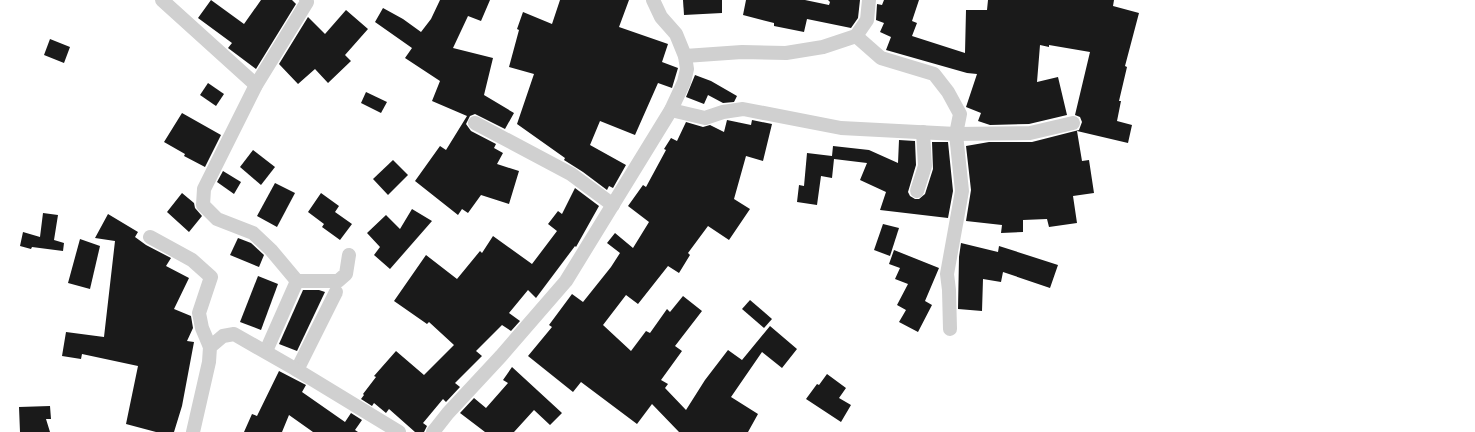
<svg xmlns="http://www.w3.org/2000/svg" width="1475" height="432" font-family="'PT Sans Narrow',sans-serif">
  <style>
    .building { fill: #1a1a1a }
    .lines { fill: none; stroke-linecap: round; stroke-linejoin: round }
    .minor { stroke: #d0d0d0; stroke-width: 14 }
  </style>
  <rect width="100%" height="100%" fill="#fff"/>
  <g class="building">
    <path d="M211,0l33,24 17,-24h31l4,4 -40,65 -28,-21 4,-5 -34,-25z"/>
    <path d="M440,0h50l-9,21 -13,-5 -15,32 40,10 -9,37 30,18 -9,16 -30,-15 -5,2 -4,8 5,7 25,13 -2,4 9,5 -6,11 22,7 -10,33 -28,-9 -13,18 -6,-4 -4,6 -43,-34 25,-35 6,4 21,-34 -35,-15 8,-20 -35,-23 7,-10 -37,-26 8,-14 20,11 18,13 10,-13z"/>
    <path d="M560,0h69l-10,27 49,17 -6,18 16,6 -6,20 -14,-5 -23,52 -35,-14 -10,24 36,20 -13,23 -4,-2 -2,4 -24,-18 -19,-12 1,-2 -48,-34 17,-50 -25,-7 10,-37 -2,-1 6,-17 29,12z"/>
    <path d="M683,0h39v13l-38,2z"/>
    <path d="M746,0h59l24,5 1,-3 -2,-2h32l-2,18 -7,10 -44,-9 -3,13 -30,-6v-3l-31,-8z"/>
    <path d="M884,0h35l-7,21 5,2 -5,13 53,17 1,-43h21l1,-10h126l-1,6 26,7 -14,53 2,1 -8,34h2l-4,20 15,4 -4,18 -51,-12 5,30 7,-1 5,33 -21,3 4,27 -28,4 -2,-8 -24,1v12l-22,1 1,-8 -36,-4 5,-31 -5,-44 23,-4h43l47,-12 3,-8 -2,-5 -5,-2 15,-63 -41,-7v2l-9,-2 -3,37 21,-5 9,38 -38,9 -39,1 -12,-4 3,-8 -15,-6 11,-33 -10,-1 -81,-23 5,-13 -11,-5 4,-9 -8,-3 1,-16 5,1z"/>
    <path d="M346,10l22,19 -23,26 6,6 -23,22 -13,-14 -17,15 -19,-20 29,-47 17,17z"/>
    <path d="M50,39l20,8 -6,16 -20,-8z"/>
    <path d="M695,75l16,6 26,15 -3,6 -11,1 -15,-8 -4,9 -18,-7z"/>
    <path d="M208,83l16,11 -8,12 -16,-11z"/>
    <path d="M366,92l21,10 -6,11 -20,-10z"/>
    <path d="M182,113l39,22 -16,32 -21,-11 1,-2 -21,-12z"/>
    <path d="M727,120l24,5 1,-5 20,4 -9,37 -17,-5 -12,43 16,10 -21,31 -21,-14 -20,27 2,2 -11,18 -11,-7 -30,38 -12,-9 -23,30 28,26 15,-20 4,2 17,-24 3,3 13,-16 19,15 -27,35 7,5 -21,29 7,4 -3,4 21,22 19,-30 23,-30 14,10 28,-34 27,23 -15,19 -20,-16 -31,45 27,17 -10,18h-69l-27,-28 -15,20 -56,-42 -8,10 -45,-36 24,-29 -3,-2 23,-31 11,8 28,-35 9,-14 -13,-10 8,-10 18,15 16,-26 -21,-16 15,-21 3,2 20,-37 -2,-1 7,-11 6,3 9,-19 17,5 7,-2 14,7z"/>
    <path d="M899,140l16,1 1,24 -8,27 2,4 5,3h4l6,-5 8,-25 -1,-27h16l5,49 -5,27 -68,-8 6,-18 -26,-12 7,-17 -33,-4 -2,19 -11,-2 -4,29 -20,-3 2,-17 5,1 3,-33 25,3 1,-10 36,4 29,13z"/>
    <path d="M253,150l22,17 -14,18 -21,-18z"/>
    <path d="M393,160l15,15 -20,20 -15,-16z"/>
    <path d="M223,171l18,11 -7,12 -17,-12z"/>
    <path d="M275,183l20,10 -18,34 -20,-11z"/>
    <path d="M575,188l24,18 -23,41 -1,-1 -39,52 -8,-8 -19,23 11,8 -9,10 -9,-6 -26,26 6,5 -27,27 5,4 -14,15 -3,-3 -20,24 4,3 -3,6h-9l-26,-23 -3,4 -12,-10 -2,3 -11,-7 3,-4 -1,-1 13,-17 -2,-1 22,-25 28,24 30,-30 -25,-23 -2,2 -33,-23 32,-46 31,24 23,-28 2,2 11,-17 39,28 25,-33 -9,-7 10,-13 4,3z"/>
    <path d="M182,193l12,10 1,5 7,8 -13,16 -22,-20z"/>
    <path d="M321,193l18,13 -4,6 17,12 -12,16 -18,-13 2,-3 -16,-12z"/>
    <path d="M412,209l20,12 -42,48 -16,-14 6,-8 -13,-14 19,-18 14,14z"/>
    <path d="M43,213l15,2 -4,25 10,3 -1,8 -31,-4 -1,2 -11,-3 3,-14 17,5z"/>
    <path d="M108,214l30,18 -3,5 11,8 25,13 -5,8 23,12 -15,31 17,7 2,12 -6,13 7,1 -12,64 -8,26h-18l-30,-8 12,-58 -56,-12 -1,5 -19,-3 4,-24 38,5 11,-96 -20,-3z"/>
    <path d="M883,224l16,4 -9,28 -16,-6z"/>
    <path d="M238,238l13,5 13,12 -5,12 -29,-12z"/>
    <path d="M80,239l20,7 -10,43 -22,-6z"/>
    <path d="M961,243l37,9 1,-6 59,19 -8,23 -47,-16 -2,10 -18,-3 -1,32 -24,-2 1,-52z"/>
    <path d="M894,250l45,18 -14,33 7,4 -14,27 -19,-10 7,-12 -9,-5 11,-21 -13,-5 5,-11 -11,-4z"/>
    <path d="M258,276l20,8 -17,46 -21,-8z"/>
    <path d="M303,290h16l6,2 -28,59 -18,-7z"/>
    <path d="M750,300l22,19 -8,9 -22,-19z"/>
    <path d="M512,367l50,46 -12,12 -16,-15 -20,22h-29l-25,-19 14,-15 12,10 22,-25 -5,-3z"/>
    <path d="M279,371l27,14 -4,7 43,30 6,-9 11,7 -7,10 3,2h-45l-24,-17 -7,17h-38l8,-18 5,2z"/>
    <path d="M827,374l19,14 -7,10 12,7 -10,17 -35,-23 11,-15 2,1z"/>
    <path d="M50,406l1,13h-5l4,13h-30l-1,-25z"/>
  </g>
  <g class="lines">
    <g class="minor">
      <path d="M162,0l94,85"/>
      <path d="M306,0l1,2 -51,83 -52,104 -1,16 14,14 36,14 18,17 26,31h41l8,-7 3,-19"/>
      <path d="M856,36l25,22 53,16 14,18 12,22 -4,20 6,57 -15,83 2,16 1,39"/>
      <path d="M685,56l57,-4 44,1 37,-6 33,-11 11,-16 2,-20"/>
      <path d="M671,110l34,8 18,-6 20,-3 98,19 115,6 74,-1 43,-10"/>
      <path d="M475,123l96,51 42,31"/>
      <path d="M917,191l8,-25 -2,-34"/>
      <path d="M150,237l42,23 19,17 -12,36 3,15 8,19"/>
      <path d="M266,351l31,-70"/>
      <path d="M297,370l39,-78"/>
      <path d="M193,432l16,-70 1,-15 13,-11 11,-2 63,36 102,62"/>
      <path d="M433,432l15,-19 53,-57 65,-75 105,-171 13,-28 3,-13 -2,-13 -9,-22 -15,-17 -8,-17"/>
    </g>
  </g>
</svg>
